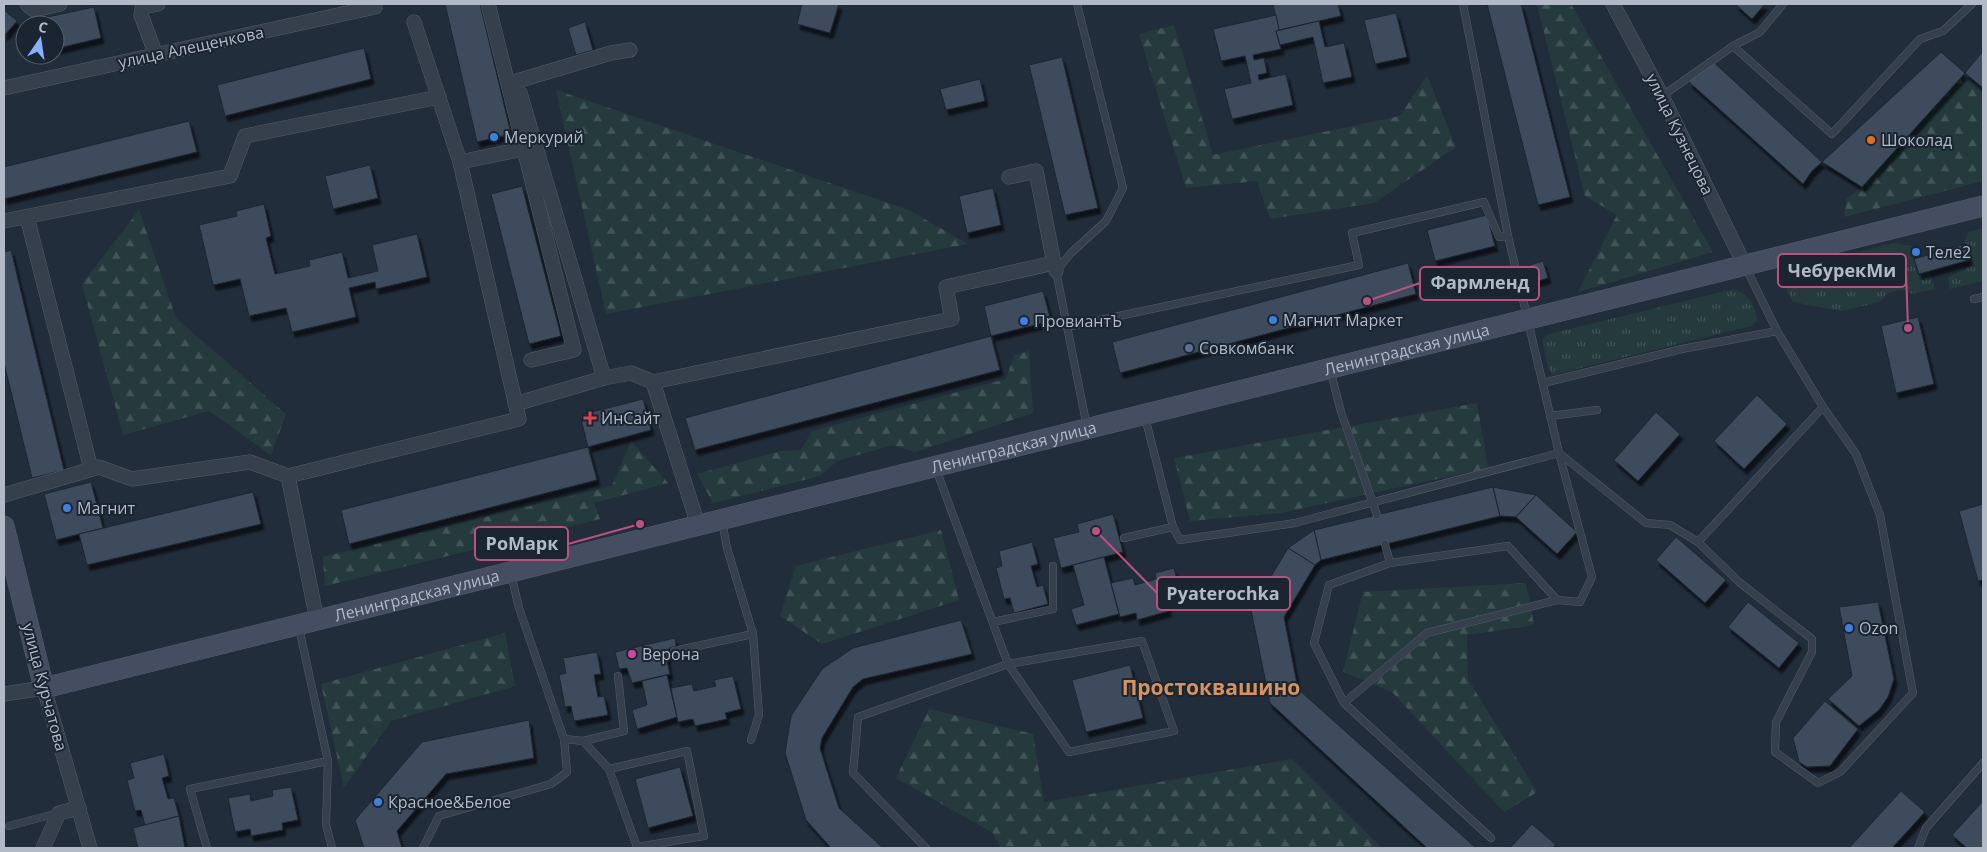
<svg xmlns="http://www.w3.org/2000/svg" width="1987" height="852" font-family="'Open Sans',sans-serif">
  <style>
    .grass { fill: url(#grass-tufts) }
    .forest { fill: url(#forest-firs) }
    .building { fill: #3e4b5b; stroke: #1d2633; filter: url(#shadow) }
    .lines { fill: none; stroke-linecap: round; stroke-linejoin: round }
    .service-casing { stroke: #545d6a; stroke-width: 8 }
    .minor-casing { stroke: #545d6a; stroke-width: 15 }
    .secondary-casing { stroke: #545d6a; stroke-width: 21 }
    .service { stroke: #363f4c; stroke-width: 7 }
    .minor { stroke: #363f4c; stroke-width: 14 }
    .secondary { stroke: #444e60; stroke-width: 20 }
    .shop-dot { fill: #3f7fe0; stroke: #1b2431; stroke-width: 2 }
    .food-dot { fill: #e8710a; stroke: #1b2431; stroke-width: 2 }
    .service-dot { fill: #5c6f8a; stroke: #1b2431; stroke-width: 2 }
    .health-dot { fill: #e0444e; stroke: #1b2431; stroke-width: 2 }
    .hotel-dot { fill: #d1479c; stroke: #1b2431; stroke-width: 2 }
    .labels { text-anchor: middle; stroke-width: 4; stroke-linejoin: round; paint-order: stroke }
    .street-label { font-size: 16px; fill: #b2bac8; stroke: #1b2431 }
    .poi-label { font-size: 16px; fill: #b2bac8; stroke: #1b2431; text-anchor: start }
    .district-label { font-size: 21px; font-weight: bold; fill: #d7935e; stroke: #1b2431 }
    .leader { fill: none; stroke: #bc5181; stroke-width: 2 }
    .callout-dot { fill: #bc5181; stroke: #1b2431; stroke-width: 2 }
    .callout { fill: #1b2431; stroke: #bc5181; stroke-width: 2 }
    .callout-label { font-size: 18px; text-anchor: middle; font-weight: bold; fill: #b2bac8 }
  </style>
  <defs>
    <pattern id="grass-tufts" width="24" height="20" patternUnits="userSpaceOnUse" patternTransform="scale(1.25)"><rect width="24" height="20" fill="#243a3d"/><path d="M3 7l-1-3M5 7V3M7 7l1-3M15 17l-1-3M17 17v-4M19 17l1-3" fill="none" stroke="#415458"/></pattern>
    <pattern id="forest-firs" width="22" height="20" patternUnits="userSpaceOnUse" patternTransform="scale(1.25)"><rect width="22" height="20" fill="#243a3d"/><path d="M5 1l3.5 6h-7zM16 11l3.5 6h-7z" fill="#415458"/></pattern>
    <filter id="shadow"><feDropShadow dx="3" dy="5.5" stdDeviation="1" flood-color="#0009"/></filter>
  </defs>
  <rect width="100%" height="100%" fill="#222d3c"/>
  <g class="grass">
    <path d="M1983,228v53l-33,8 -2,-12 26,-12 -10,-21 4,-12z"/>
    <path d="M1894,243l20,4 1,6 -3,5 6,17 12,-3 5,17 -23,5 -7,-4h-8l-10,4 -7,8 -39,9 -48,-9 -15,-29z"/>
    <path d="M1734,289c16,8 21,14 23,32l-6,5 -199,49 -4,-8 -6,-26 7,-7z"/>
  </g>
  <g class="forest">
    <path d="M1537,4h34l142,248 -135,40 39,-77 -32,-19z"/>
    <path d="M1174,25l39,130 187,-39 27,-41 29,72 -82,56 -104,16 -13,-38 -71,7 -47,-154z"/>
    <path d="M1965,73l18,15v93l-139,36 3,-19 15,-11z"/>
    <path d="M556,90l353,120 59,34 -362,70z"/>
    <path d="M139,210l37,108 110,96 -15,41 -62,-44 -86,24 -41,-151z"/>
    <path d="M1029,351l4,62 -118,39 -22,-7 -56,16 -17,15 -107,27 -16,-29 84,-23 20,-1 11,-19 194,-52 8,-24z"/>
    <path d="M1477,403l11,65 -207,45 -91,8 -16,-63z"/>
    <path d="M631,441l37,42 -74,20 6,16 -275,67 -2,-29 289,-71z"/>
    <path d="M941,530l18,70 -137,44 -42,-28 16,-50z"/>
    <path d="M1526,583l8,42 -67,10 1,44 69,113 -33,20 -112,-120 -49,-20 20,-80z"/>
    <path d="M505,633l10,53 -124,35 -47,67 -23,-104z"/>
    <path d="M929,709l104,25 11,68 248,-43 90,89h-381l-8,-15 -97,-55z"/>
  </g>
  <g class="building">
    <path d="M445,4h35l31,130 -34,8z"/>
    <path d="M802,4h37l-9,29 -33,-9z"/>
    <path d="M1273,4h65l3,12 -62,14z"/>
    <path d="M1487,4h34l49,193 -32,8z"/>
    <path d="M1735,4h30l-13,15z"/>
    <path d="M94,7l7,31 -46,11v-24h-16l-1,-6z"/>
    <path d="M4,10l13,11 -13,15z"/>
    <path d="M1396,13l11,44 -32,7 -11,-44z"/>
    <path d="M1276,15l3,15 -3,1 5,18 -28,6 1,5 10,-2 3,15 -9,2 1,5 27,-6 7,31 -61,14 -8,-30 27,-6 -6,-27 -24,5 -8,-32z"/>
    <path d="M1319,21l6,26 19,-4 8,34 -29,6 -10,-46 -33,8 -4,-14z"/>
    <path d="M585,22l8,28 -17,5 -8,-27z"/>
    <path d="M364,48l7,31 -146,37 -8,-31z"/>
    <path d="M1983,51v37l-18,-15z"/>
    <path d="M1941,52l24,21 -103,114 -40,-25z"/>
    <path d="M1062,57l36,151 -33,7 -36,-150z"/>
    <path d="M1708,57l114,105 -10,9 -9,13 -114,-102z"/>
    <path d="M980,79l5,22 -39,9 -6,-21z"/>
    <path d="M189,121l8,31 -193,47v-32z"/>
    <path d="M370,165l8,33 -45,11 -8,-33z"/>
    <path d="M522,186l39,150 -32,8 -38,-150z"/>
    <path d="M993,188l8,37 -34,8 -8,-37z"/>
    <path d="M264,204l7,32 -5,2 9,36 35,-8 -1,-6 33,-8 6,26 30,-7 -6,-26 45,-11 10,43 -51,12 -1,-7 -26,6 7,29 -64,15 -6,-24 -37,8 -9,-37 -27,6 -14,-60 38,-9 -1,-5z"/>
    <path d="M1487,215l8,31 -60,15 -8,-31z"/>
    <path d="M1965,244l4,16 -50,14 -5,-15z"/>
    <path d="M11,250l53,220 -32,8 -28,-115v-111z"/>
    <path d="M1543,261l5,17 -19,6 -5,-17z"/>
    <path d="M1408,263l8,31 -296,79 -8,-31z"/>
    <path d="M1043,291l8,30 -60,15 -7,-30z"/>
    <path d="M1918,317l16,67 -38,9 -15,-67z"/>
    <path d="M991,336l9,34 -305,80 -10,-32z"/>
    <path d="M1757,395l30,29 -43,45 -30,-28z"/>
    <path d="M643,399l8,31 -63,17 -8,-32z"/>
    <path d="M1656,412l24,22 -42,47 -24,-21z"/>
    <path d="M588,447l9,33 -248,64 -8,-34z"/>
    <path d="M91,482l12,46 -47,12 -12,-46z"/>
    <path d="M1493,487l7,29 -179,44 -7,-30z"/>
    <path d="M1493,487l43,8 -20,22 -16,-1z"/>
    <path d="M253,492l8,32 -174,41 -8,-31z"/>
    <path d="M1536,495l41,37 -20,22 -41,-37z"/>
    <path d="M1983,504v76l-5,1 -19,-70z"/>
    <path d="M1113,514l10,38 -62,16 -8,-30 26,-6 -2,-8z"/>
    <path d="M1314,530l7,30 -6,5 -27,-17z"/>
    <path d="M1676,537l50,43 -21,23 -49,-43z"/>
    <path d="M1032,542l6,22 -7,2 6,21 6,-2 5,19 -34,9 -4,-15 -6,1 -8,-31 6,-2 -3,-15z"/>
    <path d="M1288,548l27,17 -31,52 14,72 178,159h-49l-157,-145 -19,-93z"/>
    <path d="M1104,557l15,57 -43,11 -5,-16 13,-4 -11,-40z"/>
    <path d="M1174,568l8,33 -15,4 2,6 -32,9 -1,-7 -16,4 -9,-34 22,-5 2,7 21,-6 -1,-6z"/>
    <path d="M1748,602l51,41 -20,25 -51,-41z"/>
    <path d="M1878,602l16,77 -6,18 -9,13 -20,16 -31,-27 24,-23 -13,-69z"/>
    <path d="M961,620l11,34 -109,25 -10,8 -31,51 -2,10 19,60 44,40h-52l-25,-28 -21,-67 6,-37 31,-47 31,-21z"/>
    <path d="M675,638l1,8 -7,2 -2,13 3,13 -38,9 -5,-15 -8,1 -4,-17z"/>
    <path d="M597,652l4,22 -7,1 4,22 6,-1 4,19 -34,6 -3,-15 -6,1 -6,-32 7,-2 -3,-15z"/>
    <path d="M1130,665l13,53 -57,14 -14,-52z"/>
    <path d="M667,675l10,42 -40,12 -5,-19 15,-5 -5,-24z"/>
    <path d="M733,676l8,33 -16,4 2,6 -32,7 -2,-7 -15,3 -7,-34 21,-4 2,7 22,-5 -2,-6z"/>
    <path d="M1825,701l33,28 -28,37 -23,1 -8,-5 -6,-24z"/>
    <path d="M529,720l5,38 -88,16 -49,57 5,17h-38l-9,-28 67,-78z"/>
    <path d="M164,754l5,22 -7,2 6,21 6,-1 5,18 -34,9 -4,-15 -6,1 -8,-31 7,-2 -4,-15z"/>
    <path d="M680,767l13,49 -45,12 -13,-49z"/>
    <path d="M291,787l7,33 -16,3 1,7 -32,6 -1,-7 -15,3 -7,-34 22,-4 1,7 22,-5 -1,-6z"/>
    <path d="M1901,791l24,21 -33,36h-43z"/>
    <path d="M1983,801v47h-16l-15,-13z"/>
    <path d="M179,816l6,32h-47l-5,-20z"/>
    <path d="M1532,824l24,21 -4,3h-42z"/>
  </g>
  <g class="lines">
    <g class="service-casing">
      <g id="service">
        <path d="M1077,4l46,184 -17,33 -35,32 -15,18 31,156"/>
        <path d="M1733,46l99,88 88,-95 23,-8 29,-27"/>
        <path d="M1662,96l71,-50 27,-14 23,-28"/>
        <path d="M1974,299l9,-2"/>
        <path d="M1067,327l292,-62 -7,-32 132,-31 15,35 9,-1"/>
        <path d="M1330,369l11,43 36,103"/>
        <path d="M1543,383l139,-34 95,-18"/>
        <path d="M1550,416l47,-6"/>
        <path d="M1173,527l7,13 115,-17 264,-70 87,70 24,2 28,17 41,40 73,57v13l-36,70 -1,30 43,31 22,-11 73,-79 -33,-178 -24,-61 -33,-47 -46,-76 -31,-63"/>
        <path d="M1124,538l49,-11 -28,-110"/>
        <path d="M1698,542l125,-135"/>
        <path d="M1385,544l5,19"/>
        <path d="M993,622l60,-13v-43"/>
        <path d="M299,628l29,133 -2,64 6,23"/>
        <path d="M674,651l79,-17 -26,-86 -5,-27"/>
        <path d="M1344,703l83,-70 130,-33 23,2 12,-25 -33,-124 -51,-217 -45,-232"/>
        <path d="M564,739l19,2 41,-10 -6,-55"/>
        <path d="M751,740l8,-25 -6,-81"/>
        <path d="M583,741l26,28 28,78 67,-11 -17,-85 -78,18"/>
        <path d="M9,826l49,-13"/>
        <path d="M1491,838l-147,-135 -30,-60 15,-58 61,-22 118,-17 49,54"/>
        <path d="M207,848l-17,-59 138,-28"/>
        <path d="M423,848l16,-32 112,-32 16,-12 -3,-33 -45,-131 -8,-34"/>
        <path d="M926,848l-73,-75 5,-56 150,-53 134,-23 32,90 -105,21 -61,-88 -72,-195"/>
        <path d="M1918,848l8,-20 57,-65"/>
      </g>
    </g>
    <g class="minor-casing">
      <g id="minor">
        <path d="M27,4l7,6 26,-6"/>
        <path d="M143,4l-2,11 15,40"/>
        <path d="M488,4l86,346 -43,10"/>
        <path d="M1613,4l49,92 83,170"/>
        <path d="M143,7l15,-3"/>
        <path d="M517,81l94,-28 19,-3"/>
        <path d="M4,88l371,-81v-3"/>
        <path d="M520,93l84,285"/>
        <path d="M460,162l72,-15"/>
        <path d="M1009,177l27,-6 18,92"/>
        <path d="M27,217l64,252"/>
        <path d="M4,221l226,-45 15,-40 194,-39"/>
        <path d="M653,382l299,-63 -6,-32 108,-24 2,8"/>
        <path d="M515,404l89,-26 27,-5 22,9 45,143"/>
        <path d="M288,476l29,144"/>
        <path d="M4,495l95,-28 33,12 118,-17 38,14 231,-57 -59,-257 -46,-140"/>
        <path d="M4,694l40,-6 46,160"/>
        <path d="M43,848l16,-35 20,-5"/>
      </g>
    </g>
    <g class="secondary-casing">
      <g id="secondary">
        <path id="s1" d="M4,526l40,162 1939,-482"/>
      </g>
    </g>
    <use href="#service" class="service"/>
    <use href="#minor" class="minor"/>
    <use href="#secondary" class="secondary"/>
  </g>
  <g class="shop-dot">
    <circle cx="494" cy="137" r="5"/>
    <circle cx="1916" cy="252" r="5"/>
    <circle cx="1273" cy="320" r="5"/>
    <circle cx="1024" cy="321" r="5"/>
    <circle cx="67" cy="508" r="5"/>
    <circle cx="1849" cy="628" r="5"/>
    <circle cx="378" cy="802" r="5"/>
  </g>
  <circle class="food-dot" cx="1871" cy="140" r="5"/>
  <circle class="service-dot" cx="1189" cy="348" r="5"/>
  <path class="health-dot" d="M587.5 410.5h5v5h5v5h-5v5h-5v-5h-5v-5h5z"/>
  <circle class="hotel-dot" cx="632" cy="654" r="5"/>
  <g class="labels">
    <g class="street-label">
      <text transform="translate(191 47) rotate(-12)" y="6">улица Алещенкова</text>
      <text transform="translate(1680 134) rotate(64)" y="6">улица Кузнецова</text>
      <text dy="6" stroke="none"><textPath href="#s1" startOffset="1571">Ленинградская улица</textPath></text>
      <text dy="6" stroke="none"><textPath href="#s1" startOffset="1166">Ленинградская улица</textPath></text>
      <text dy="6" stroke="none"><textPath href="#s1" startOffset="551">Ленинградская улица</textPath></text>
      <text transform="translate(45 687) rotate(75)" y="6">улица Курчатова</text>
    </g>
    <g class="poi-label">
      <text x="504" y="143">Меркурий</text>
      <text x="1881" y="146">Шоколад</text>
      <text x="1926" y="258">Теле2</text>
      <text x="1283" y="326">Магнит Маркет</text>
      <text x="1034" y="327">ПровиантЪ</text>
      <text x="1199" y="354">Совкомбанк</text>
      <text x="601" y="424">ИнСайт</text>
      <text x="77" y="514">Магнит</text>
      <text x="1859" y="634">Ozon</text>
      <text x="642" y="660">Верона</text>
      <text x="388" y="808">Красное&amp;Белое</text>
    </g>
    <g class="district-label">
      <text x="1211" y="695">Простоквашино</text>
    </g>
  </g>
  <path class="leader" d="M1908 328L1906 271M1367 301L1420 283M640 524L568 544M1096 531L1157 593"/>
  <g class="callout-dot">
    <circle cx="1908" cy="328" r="5"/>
    <circle cx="1367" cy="301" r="5"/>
    <circle cx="640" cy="524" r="5"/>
    <circle cx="1096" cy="531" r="5"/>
  </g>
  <g class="callout">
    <rect x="1778" y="254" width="128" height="33" rx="5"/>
    <rect x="1420" y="267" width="119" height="33" rx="5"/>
    <rect x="475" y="527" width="93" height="33" rx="5"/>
    <rect x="1157" y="577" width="133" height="33" rx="5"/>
  </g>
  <g class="callout-label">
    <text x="1842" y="277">ЧебурекМи</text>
    <text x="1480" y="289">Фармленд</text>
    <text x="522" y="550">РоМарк</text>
    <text x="1223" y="600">Pyaterochka</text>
  </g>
  <rect width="1987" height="852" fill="none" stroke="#b2bac8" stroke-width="10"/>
  <g transform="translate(40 40) rotate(13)"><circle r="24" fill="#1b2431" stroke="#57606d"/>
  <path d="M0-4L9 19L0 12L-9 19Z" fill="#85b2fa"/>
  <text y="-8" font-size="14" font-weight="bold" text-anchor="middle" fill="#b2bac8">С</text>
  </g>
</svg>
